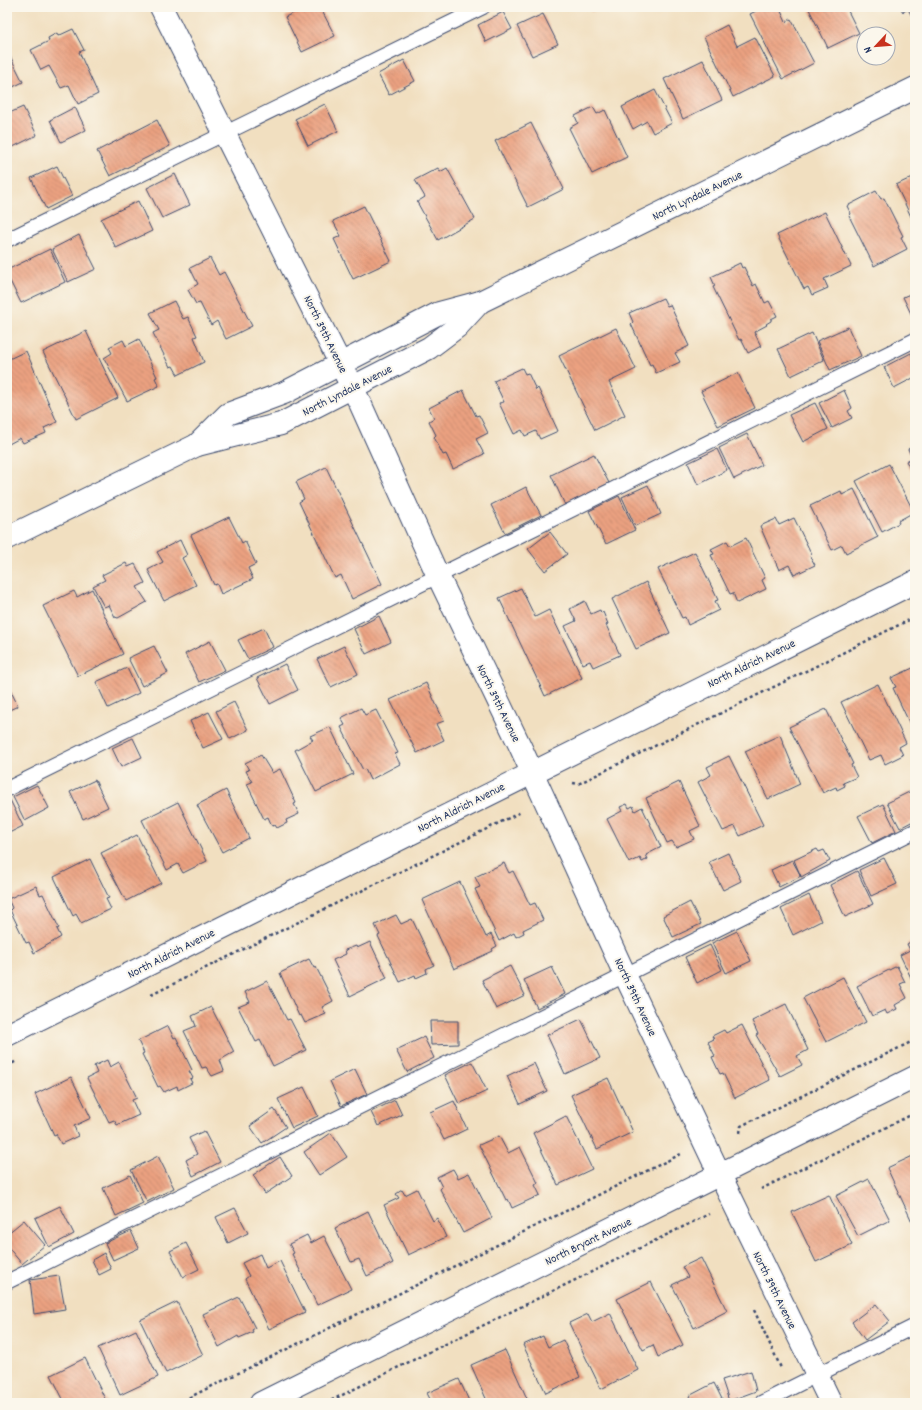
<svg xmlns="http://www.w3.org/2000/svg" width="922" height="1410" font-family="Dekko,sans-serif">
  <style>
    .building { fill: url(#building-back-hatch) }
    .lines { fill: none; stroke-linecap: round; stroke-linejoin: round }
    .lane-casing { stroke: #3b496d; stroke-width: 16 }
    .street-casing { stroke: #3b496d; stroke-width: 24 }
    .secondary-casing { stroke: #3b496d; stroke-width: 24 }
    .path { stroke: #3b496d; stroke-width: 2.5; stroke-dasharray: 3 3; stroke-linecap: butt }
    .lane { stroke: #fff; stroke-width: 14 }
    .street { stroke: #fff; stroke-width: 22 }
    .secondary { stroke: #fff; stroke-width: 22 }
    .labels { text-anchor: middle; stroke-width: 4; stroke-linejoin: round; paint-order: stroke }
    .street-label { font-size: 12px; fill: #1b2f5e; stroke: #fbf7ec }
  </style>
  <defs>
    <pattern id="building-back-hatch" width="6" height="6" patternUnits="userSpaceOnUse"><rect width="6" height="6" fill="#eba180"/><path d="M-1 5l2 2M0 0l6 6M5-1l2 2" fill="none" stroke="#be846c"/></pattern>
  </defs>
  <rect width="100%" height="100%" fill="#fbf7ec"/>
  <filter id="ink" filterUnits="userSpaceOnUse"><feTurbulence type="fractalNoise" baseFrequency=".025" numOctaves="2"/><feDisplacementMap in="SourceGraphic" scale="8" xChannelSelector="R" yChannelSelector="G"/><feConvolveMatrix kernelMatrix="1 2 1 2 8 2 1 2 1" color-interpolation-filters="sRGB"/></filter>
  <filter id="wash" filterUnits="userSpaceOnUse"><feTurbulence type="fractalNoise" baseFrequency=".012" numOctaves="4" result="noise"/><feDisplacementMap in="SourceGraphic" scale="16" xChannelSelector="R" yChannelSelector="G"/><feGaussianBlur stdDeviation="0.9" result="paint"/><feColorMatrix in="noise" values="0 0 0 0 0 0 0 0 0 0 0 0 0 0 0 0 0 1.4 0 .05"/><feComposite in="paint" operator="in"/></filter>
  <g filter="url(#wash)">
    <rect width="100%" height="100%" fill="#f1dfc0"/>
    <g id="blocks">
      <g class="building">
        <path d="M306,7h14l15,29 -33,16 -17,-35z"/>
        <path d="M589,7h12l-10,5z"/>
        <path d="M764,7h15l7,15 5,-3 23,44 -31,16 -33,-65z"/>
        <path d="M808,7h38l13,26 -31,15z"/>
        <path d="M900,7h15v15l-7,-13 -5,3z"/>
        <path d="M503,12l9,17 -26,13 -8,-17z"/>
        <path d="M543,14l15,30 -26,12 -15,-30z"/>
        <path d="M727,25l10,21 18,-9 20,39 -42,21 -29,-60z"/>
        <path d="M73,29l11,21 -5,2 19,42 -20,10 -9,-19 -8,3 -12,-22 -8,4 -10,-20 18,-9 -1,-3 9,-5 1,3z"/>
        <path d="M7,50l16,32 -16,8z"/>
        <path d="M404,60l11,21 -26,14 -11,-21z"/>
        <path d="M703,60l19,40 -39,19 -19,-40z"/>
        <path d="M655,90l17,33 -19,10 -6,-12 -14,8 -11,-22z"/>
        <path d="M325,104l13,27 -30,15 -13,-27z"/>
        <path d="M23,107l14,28 -30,15v-36z"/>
        <path d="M75,107l11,23 -25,12 -11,-22z"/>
        <path d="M593,107l4,7 8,-4 22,47 -35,17 -23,-46 9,-5 -3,-7z"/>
        <path d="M157,120l13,26 -60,30 -13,-25z"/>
        <path d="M531,123l33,66 -36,18 -33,-66z"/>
        <path d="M57,166l15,30 -26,13 -15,-31z"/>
        <path d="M438,168l2,4 7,-4 28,51 -37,21 -21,-38 8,-5 -10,-17z"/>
        <path d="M175,174l15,31 -28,13 -15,-30z"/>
        <path d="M915,176v49l-19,-40z"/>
        <path d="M876,191l5,8 3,-1 19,38 -2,1 6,12 -33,17 -25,-50 2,-2 -4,-8z"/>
        <path d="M138,201l14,30 -36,17 -15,-29z"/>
        <path d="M364,206l27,55 -38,18 -19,-40 7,-3 -8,-15z"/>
        <path d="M825,212l26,54 -27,13 4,9 -16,7 -4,-8 -4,2 -27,-54z"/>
        <path d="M79,235l17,34 -28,13 -16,-33z"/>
        <path d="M50,249l15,33 -44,21 -14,-28v-5z"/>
        <path d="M210,258l9,17 5,-3 28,54 -26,13 -9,-18 -6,4 -11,-22 -4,1 -8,-14 10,-6 -8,-16z"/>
        <path d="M740,263l2,5 2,-1 9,19 3,-2 9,19 4,-2 8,15 -6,3v2l-5,3 1,1 -13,7 7,14 -13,7 -7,-14 -2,1 -26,-53 2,-1 -4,-9z"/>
        <path d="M915,292v30l-12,-25z"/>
        <path d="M663,298l4,8 3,-1 19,41 -14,7 5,9 -24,11 -4,-9 -2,1 -19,-41 2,-2 -4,-9z"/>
        <path d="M174,301l9,18 5,-2 9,19 -3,1 10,25 -26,13 -5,-9 -3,1 -17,-34 6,-3 -9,-17z"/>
        <path d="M848,327l13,29 -31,14 -13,-29z"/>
        <path d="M616,328l20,41 -27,13 16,33 -30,15 -36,-74z"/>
        <path d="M86,331l32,67 -42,21 -33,-67z"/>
        <path d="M812,333l12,27 -33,16 -13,-27z"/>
        <path d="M139,339l18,38 -2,1 4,8 -32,15 -23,-43 8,-5 -3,-6 14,-7 3,6z"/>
        <path d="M26,351l31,71 -13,6 2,5 -23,10 -3,-5 -13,7v-85z"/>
        <path d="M911,353l4,9v15l-21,11 -10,-21z"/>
        <path d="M522,368l3,6 3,-1 8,17 2,-2 20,43 -18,8 -4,-8 -11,5 -3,-6 -8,4 -15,-31 5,-1 -10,-21z"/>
        <path d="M738,373l17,35 -37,18 -17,-35z"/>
        <path d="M463,390l13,26 3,-1 9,18 -12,6 8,15 -31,15 -7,-15 -3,1 -9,-18 2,-2 -7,-14 5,-3 -5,-10z"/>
        <path d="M844,390l8,18 -4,3 4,7 -20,10 -13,-25z"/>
        <path d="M815,403l13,26 -25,13 -14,-27z"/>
        <path d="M747,434l15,31 -28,14 -15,-31z"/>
        <path d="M915,445v33l-9,-17 6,-3 -4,-9z"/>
        <path d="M717,449l10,21 -29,15 -10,-22z"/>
        <path d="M594,454l15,29 -44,22 -14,-30z"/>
        <path d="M889,464l25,48 -16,9 1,2 -17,9 -26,-51z"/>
        <path d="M326,467l56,117 -30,15 -11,-24 -6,3 -36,-76 5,-3 -8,-17z"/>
        <path d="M648,485l13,29 -26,12 -13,-29z"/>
        <path d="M526,487l15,28 -36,18 -14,-28z"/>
        <path d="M854,489l24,48 -32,16 -4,-8 -10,5 -22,-44 31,-15 1,4z"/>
        <path d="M619,496l16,34 -29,14 -17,-33z"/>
        <path d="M229,517l13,26 3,-2 11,23 -8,4 5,11 -32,15 -4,-10 -3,1 -23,-50z"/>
        <path d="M794,518l18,37 -2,1 5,9 -21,10 -5,-10 -10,5 -19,-44 16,-7 3,6z"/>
        <path d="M550,532l17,22 -22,17 -17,-22z"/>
        <path d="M746,538l19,40 -3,2 4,9 -29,14 -4,-10 -3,1 -19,-39 3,-1 -3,-5 16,-8 3,5z"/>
        <path d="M180,540l7,15 -5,3 14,27 -32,16 -16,-31 15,-8 -6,-10z"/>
        <path d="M695,552l23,48 -3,1 4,9 -31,15 -3,-8 -3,1 -24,-49z"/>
        <path d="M126,563l2,4 7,-3 10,19 -8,4 10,15 -29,16 -3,-1 -6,-12 -5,2 -11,-21 12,-6 -3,-5z"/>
        <path d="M646,582l24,51 -34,16 -24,-50z"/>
        <path d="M521,588l14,29 14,-7 33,68 -37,18 -46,-98z"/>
        <path d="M92,589l31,65 -45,22 -35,-70 31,-15 3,6z"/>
        <path d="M585,601l6,13 9,-4 1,3 2,-1 5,12 -2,1 14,30 -27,12 -3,-6 -7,3 -18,-38 11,-5 -6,-12z"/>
        <path d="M379,616l12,26 -25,12 -12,-25z"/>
        <path d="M264,628l9,19 -25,12 -10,-19z"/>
        <path d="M210,641l15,29 -26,12 -14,-28z"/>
        <path d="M154,646l14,27 -26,13 -14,-28z"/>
        <path d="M344,646l14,28 -27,13 -14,-28z"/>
        <path d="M285,664l13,26 -28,14 -13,-26z"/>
        <path d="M915,667v68l-22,-47 3,-1 -5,-9z"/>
        <path d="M127,668l12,25 -31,15 -12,-26z"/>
        <path d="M7,683l11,23 -11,5z"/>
        <path d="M426,683l18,38 -8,3 8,16 -27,13 -27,-53z"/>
        <path d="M878,684l28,59 -7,4 4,8 -18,9 -4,-9 -12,5 -28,-58z"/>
        <path d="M234,702l14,28 -18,9 -14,-28z"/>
        <path d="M361,708l4,7 11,-5 22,43 -3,1 5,10 -30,16 -5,-11 -2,1 -22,-43 4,-2 -4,-7z"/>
        <path d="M826,709l27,55 -2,1 6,12 -14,6 2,3 -8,4 -1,-3 -13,6 -34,-66z"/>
        <path d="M209,712l14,27 -20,9 -13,-27z"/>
        <path d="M330,727l23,47 -37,18 -21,-42 18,-10 -3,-4z"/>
        <path d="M780,735l20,49 -32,15 -23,-48z"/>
        <path d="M133,738l9,19 -21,10 -9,-19z"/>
        <path d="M261,755l11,18 8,-4 16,34 -2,1 5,10 -13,6 1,3 -10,5 -2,-3 -3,1 -4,-9 -4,2 -17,-35 5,-2 -6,-11 3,-1 -4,-7z"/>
        <path d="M729,756l34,69 -23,11 -5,-10 -12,5 -25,-49 13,-7 -4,-8z"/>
        <path d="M95,780l13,27 -25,12 -13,-27z"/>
        <path d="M679,782l21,44 -10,5 4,8 -18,8 -4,-6 -5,2 -21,-45z"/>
        <path d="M37,785l12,23 -24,13 -12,-24z"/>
        <path d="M226,790l23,48 -27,14 -25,-47z"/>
        <path d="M911,791l4,9v20l-15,8 -13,-25z"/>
        <path d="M10,800l13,26 -16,8v-32z"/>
        <path d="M178,802l29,59 -24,12 -5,-9 -11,6 -25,-50z"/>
        <path d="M627,804l2,4 4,-2 2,5 7,-4 19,40 -15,8 2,4 -6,3 -2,-4 -11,5 -22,-44 15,-8 -2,-4z"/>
        <path d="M883,804l13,27 -24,12 -14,-27z"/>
        <path d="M137,835l24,48 -35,18 -25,-48z"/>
        <path d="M817,849l2,3 5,-2 6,11 -29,16 -7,-17z"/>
        <path d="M728,853l13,28 -18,9 -14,-28z"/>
        <path d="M884,858l13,26 -26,12 -12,-26z"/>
        <path d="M90,859l19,39 -3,1 5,10 -30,14 -5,-9 -3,2 -19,-39z"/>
        <path d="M792,860l9,16 -22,11 -8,-17z"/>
        <path d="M504,863l5,10 4,-2 17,34 5,-2 8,17 -20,10 1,3 -8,4 -2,-4 -15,8 -24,-52 5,-2 -5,-10z"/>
        <path d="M857,871l16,33 -28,13 -15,-32z"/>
        <path d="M460,882l26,55 5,-3 6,12 -5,3 1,2 -39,18 -32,-69z"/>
        <path d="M36,886l4,9 3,-1 16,34 -2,1 4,8 -27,16 -5,-11 -3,1 -16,-33 2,-2 -4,-9z"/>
        <path d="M809,895l12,26 -28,14 -12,-26z"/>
        <path d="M690,902l11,22 -28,13 -10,-21z"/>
        <path d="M396,915l5,9 11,-5 22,46 -8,4 1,4 -11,5 -1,-3 -15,7 -22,-46 2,-1 -5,-10z"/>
        <path d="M737,931l14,30 -25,12 -14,-30z"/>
        <path d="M915,939v47l-15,-31 10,-5 -3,-6z"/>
        <path d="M370,942l17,36 -37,18 -17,-36 13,-6 -1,-4 11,-4 1,2z"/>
        <path d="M710,945l12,25 -25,13 -12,-26z"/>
        <path d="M309,959l5,9 2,-1 17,34 -11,6 4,7 -21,9 -4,-8 -2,1 -19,-43z"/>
        <path d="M510,966l15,29 -29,14 -14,-29z"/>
        <path d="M897,966l8,16 -5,2 7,14 -12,7 2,4 -10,5 -2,-4 -13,6 -15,-30z"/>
        <path d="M552,967l13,27 -28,14 -13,-28z"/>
        <path d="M843,977l23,45 -40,20 -23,-44z"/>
        <path d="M267,981l20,39 3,-1 16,31 -33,16 -13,-26 -4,2 -18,-35 12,-5 -5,-10z"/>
        <path d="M786,1004l22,46 -11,6 5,9 -22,11 -24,-41 2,-1 -6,-13z"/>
        <path d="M211,1007l23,45 -14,8 4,11 -12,5 -6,-9 -4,1 -18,-37 12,-5 -4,-10z"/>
        <path d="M581,1019l19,39 -35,16 -18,-39z"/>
        <path d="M430,1021h28v23l-27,1z"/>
        <path d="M742,1025l28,55 -35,18 -12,-25 -3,1 -8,-17 3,-1 -7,-14 6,-3 -2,-3 12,-6 2,3z"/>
        <path d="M168,1026l6,12 2,-1 16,33 -3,1 4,7 -3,1 2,4 -14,7 -1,-4 -13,6 -4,-6 -2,1 -16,-33 2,-1 -6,-12z"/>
        <path d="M424,1037l10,21 -27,14 -11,-22z"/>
        <path d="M107,1060l3,7 9,-5 18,36 -5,2 7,15 -22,10 -3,-5 -5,2 -22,-44 10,-5 -3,-7z"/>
        <path d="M472,1062l15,29 -28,13 -14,-29z"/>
        <path d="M534,1063l13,28 -27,13 -13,-28z"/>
        <path d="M355,1069l12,25 -26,12 -11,-25z"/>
        <path d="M71,1077l20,41 -17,8 4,10 -17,8 -5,-10 -2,1 -19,-41z"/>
        <path d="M608,1078l25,54 -36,17 -26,-54z"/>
        <path d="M304,1087l14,29 -26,12 -14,-29z"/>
        <path d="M395,1100l7,15 -24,11 -7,-14z"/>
        <path d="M454,1101l13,28 -23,11 -14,-28z"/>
        <path d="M274,1109l12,18 -24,16 -12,-17z"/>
        <path d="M566,1116l26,53 -34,16 -25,-52z"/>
        <path d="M204,1131l16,31 -27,14 -7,-16 11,-6 -8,-16z"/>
        <path d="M331,1133l16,24 -28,18 -15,-23z"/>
        <path d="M499,1136l9,17 12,-6 18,36 -3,2 5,10 -28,13 -4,-9 -2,1 -27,-55z"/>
        <path d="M915,1155v73l-28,-60z"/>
        <path d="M158,1156l16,32 -27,14 -16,-32z"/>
        <path d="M280,1157l12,19 -27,18 -12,-19z"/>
        <path d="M453,1169l5,9 11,-5 23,45 -29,15 -23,-44 2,-2 -5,-10z"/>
        <path d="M130,1175l13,28 -27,13 -13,-28z"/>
        <path d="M869,1179l21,41 -32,16 -22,-40z"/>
        <path d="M417,1189l16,32 4,-3 9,19 -38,18 -24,-50 15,-7 -3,-4 6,-4 3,5z"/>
        <path d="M829,1195l23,50 -36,17 -24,-50z"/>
        <path d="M60,1206l14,28 -25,13 -14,-29z"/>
        <path d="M235,1208l13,25 -20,10 -12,-26z"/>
        <path d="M368,1211l25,52 -26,13 -8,-17 -8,3 -16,-34z"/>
        <path d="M24,1220l21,25 -23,19 -15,-18v-12z"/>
        <path d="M131,1231l8,17 -26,12 -8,-17z"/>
        <path d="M307,1235l4,8 13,-7 27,53 -34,16 -25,-51 2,-1 -5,-9z"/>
        <path d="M186,1243l13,26 -16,8 -13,-26z"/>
        <path d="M104,1253l7,16 -12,6 -7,-15z"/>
        <path d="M260,1254l6,14 14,-7 25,51 -36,17 -24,-50 4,-3 -7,-13z"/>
        <path d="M701,1258l26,53 -33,17 -22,-43 16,-8 -6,-10z"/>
        <path d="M59,1276l6,33 -31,5 -4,-34z"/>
        <path d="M651,1282l32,63 -25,12 -5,-12 -10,5 -26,-51z"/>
        <path d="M239,1297l16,31 -3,2 1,2 -14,6 -1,-2 -19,11 -16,-33z"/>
        <path d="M177,1302l26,53 -37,18 -26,-53z"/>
        <path d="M876,1304l14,17 -25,19 -13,-18z"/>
        <path d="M610,1313l28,57 -37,19 -32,-66 19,-9 4,8z"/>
        <path d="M136,1330l22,47 -38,18 -22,-47z"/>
        <path d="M543,1336l5,11 15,-7 17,37 -34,16 -23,-48z"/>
        <path d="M505,1350l24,53h-41l-17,-38z"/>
        <path d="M85,1358l22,45h-42l-14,-28z"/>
        <path d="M751,1371l5,20 -27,10 -7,-21z"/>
        <path d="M459,1379l11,24h-38l-5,-10z"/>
        <path d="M714,1383l10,20h-32l-3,-7z"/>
      </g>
    </g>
  </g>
  <g filter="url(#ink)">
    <use href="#blocks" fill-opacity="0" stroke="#3b496d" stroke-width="1"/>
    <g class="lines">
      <g class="lane-casing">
        <g id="lane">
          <path d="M7,240l476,-233"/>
          <path d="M7,789l908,-449"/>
          <path d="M7,1282l908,-451"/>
          <path d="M761,1403l154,-77"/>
        </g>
      </g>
      <g class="street-casing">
        <g id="street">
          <path d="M161,7l199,396 78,173 82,170 105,229 95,200 111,228"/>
          <path d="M7,1035l908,-453"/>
          <path d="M261,1403l654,-326"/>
        </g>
      </g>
      <g class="secondary-casing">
        <g id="secondary">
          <path d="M197,445l31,-31 56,-21 155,-80 41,-11 435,-214"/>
          <path d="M7,538l190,-93 84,-21 148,-76 28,-21 23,-25"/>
        </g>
      </g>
      <g class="path">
        <path d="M573,783l5,1 337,-167"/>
        <path d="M151,995l370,-183"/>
        <path d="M7,1066l10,-5"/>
        <path d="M740,1133l1,-7 174,-86"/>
        <path d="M761,1189l154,-76"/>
        <path d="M754,1310l27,58"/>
        <path d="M178,1403l503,-249"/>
        <path d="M326,1403l383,-189"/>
      </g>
      <use href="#lane" class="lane"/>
      <use href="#street" class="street"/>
      <use href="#secondary" class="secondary"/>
    </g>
  </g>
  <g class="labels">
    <g class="street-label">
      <text transform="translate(697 195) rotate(-26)" y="4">North Lyndale Avenue</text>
      <text transform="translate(326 334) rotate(64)" y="4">North 39th Avenue</text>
      <text transform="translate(347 390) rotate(-27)" y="4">North Lyndale Avenue</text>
      <text transform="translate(751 663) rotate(-26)" y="4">North Aldrich Avenue</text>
      <text transform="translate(499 703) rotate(64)" y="4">North 39th Avenue</text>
      <text transform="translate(461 807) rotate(-27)" y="4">North Aldrich Avenue</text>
      <text transform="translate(171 953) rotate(-27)" y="4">North Aldrich Avenue</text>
      <text transform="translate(636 997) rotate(65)" y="4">North 39th Avenue</text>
      <text transform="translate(588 1241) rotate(-26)" y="4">North Bryant Avenue</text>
      <text transform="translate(775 1290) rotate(64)" y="4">North 39th Avenue</text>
    </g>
  </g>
  <rect width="922" height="1410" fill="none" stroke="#fbf7ec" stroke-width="24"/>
  <g transform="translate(876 46) rotate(244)"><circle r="19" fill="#fbf7ec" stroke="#a1a7b3"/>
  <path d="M0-3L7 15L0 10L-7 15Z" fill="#c8321e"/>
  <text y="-6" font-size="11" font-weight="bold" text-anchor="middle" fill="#1b2f5e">N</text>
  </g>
</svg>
